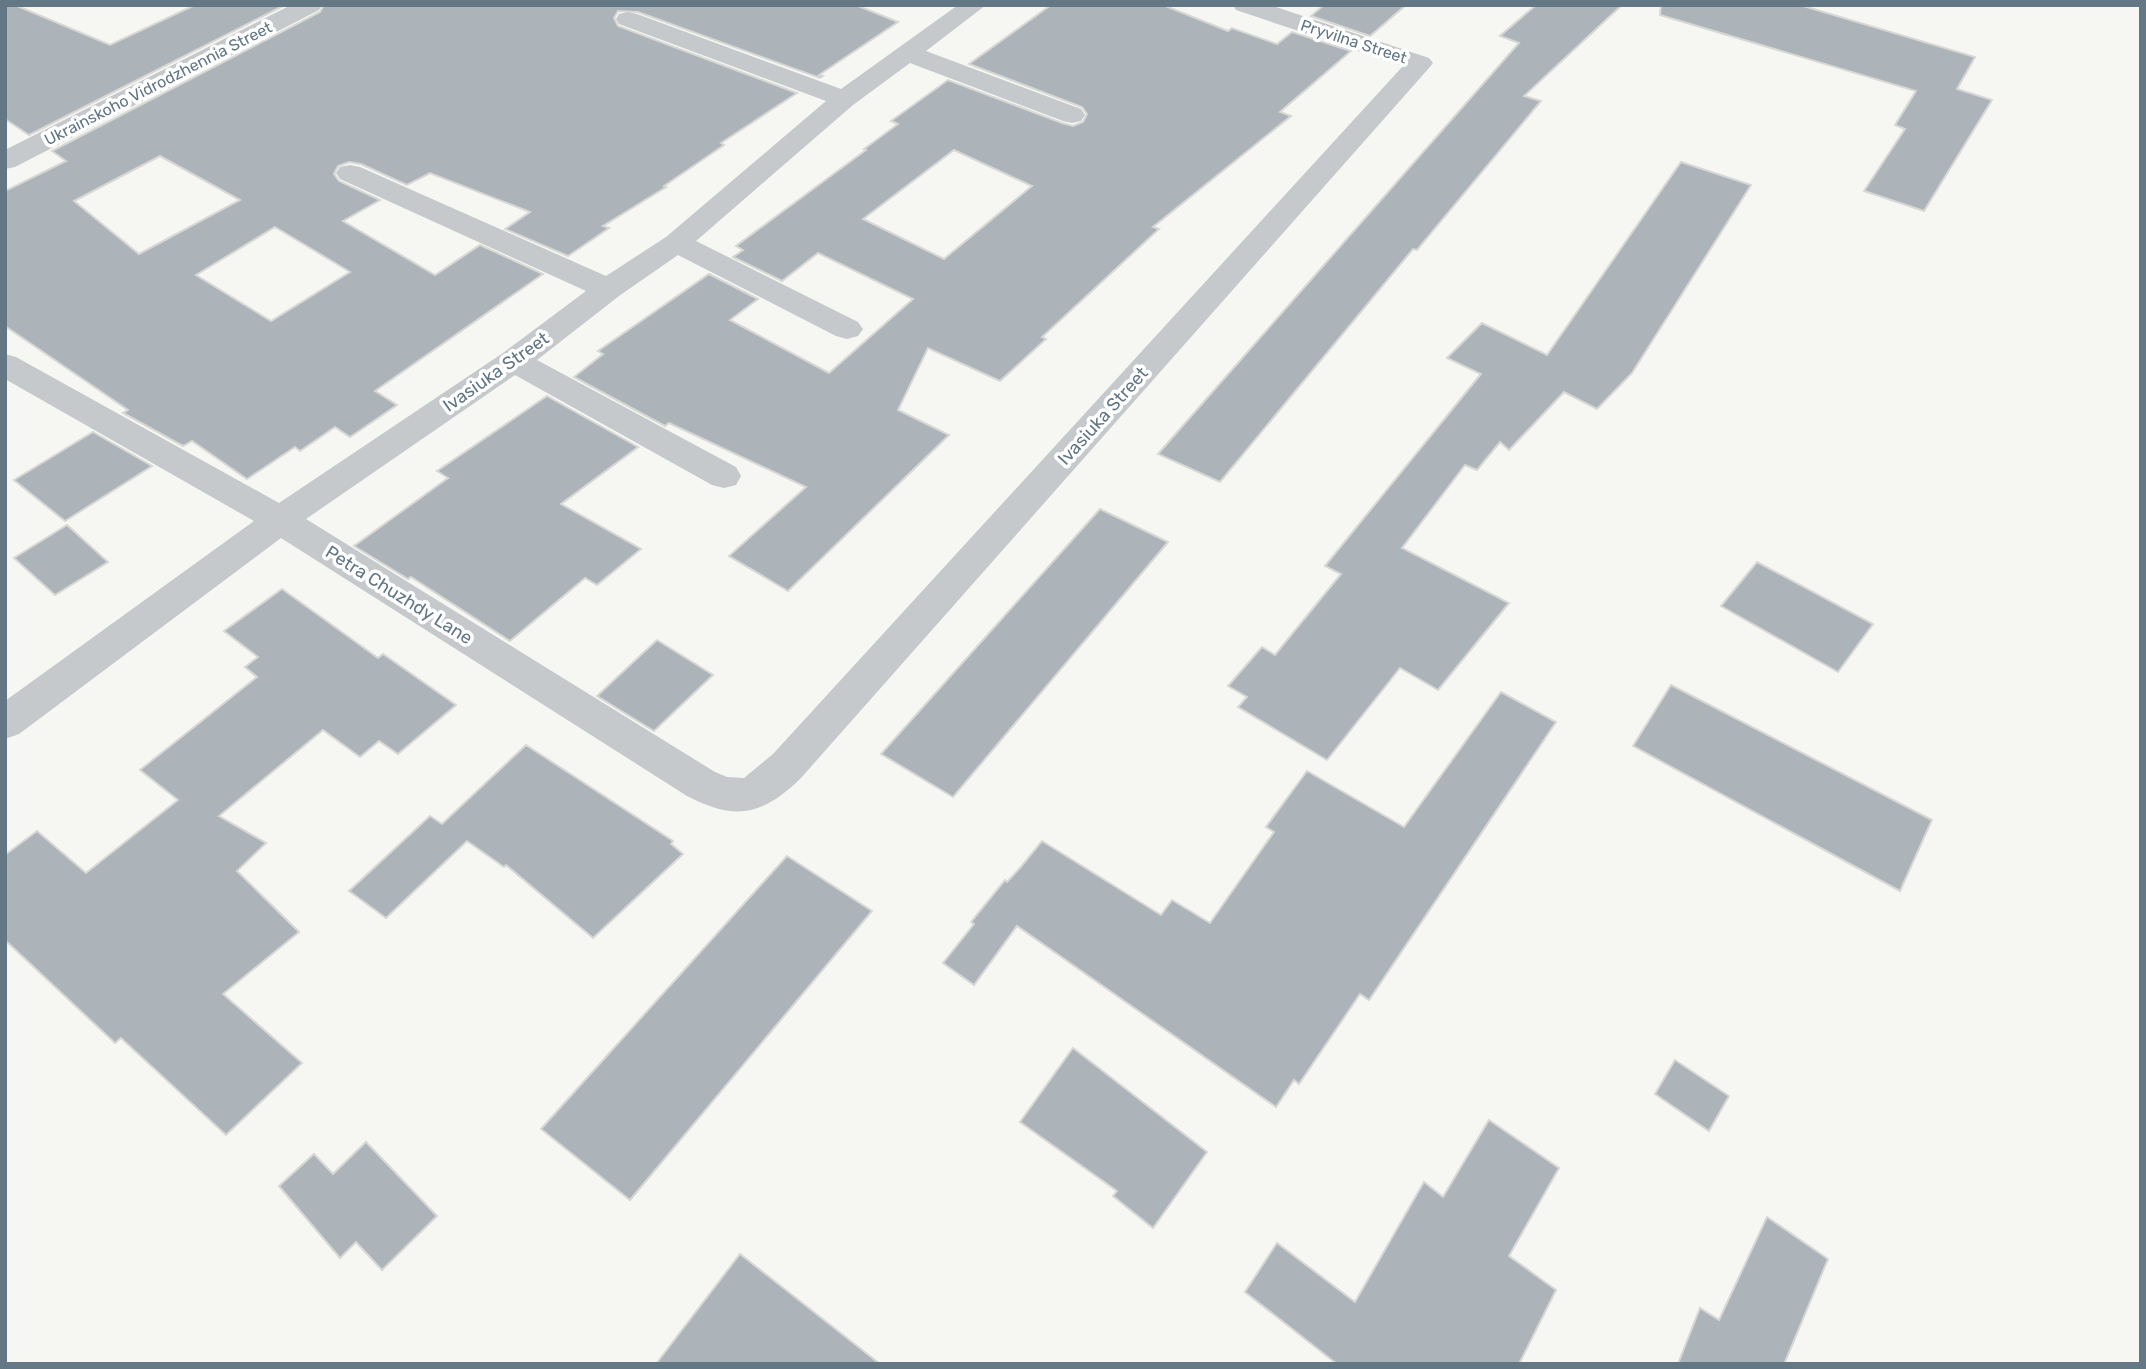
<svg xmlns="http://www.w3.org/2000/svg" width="2146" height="1369" font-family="Rubik,sans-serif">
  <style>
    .building { fill: #acb4b9; stroke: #d7d7d5; stroke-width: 2; fill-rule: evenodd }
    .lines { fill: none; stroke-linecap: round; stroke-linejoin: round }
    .minor { fill: #c5c9cc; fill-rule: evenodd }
    .labels { text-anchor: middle; stroke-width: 7; stroke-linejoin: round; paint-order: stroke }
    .far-street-label { font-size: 16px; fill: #637785; stroke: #fff }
    .street-label { font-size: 18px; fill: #637785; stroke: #fff }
  </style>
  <rect width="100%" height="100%" fill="#f6f6f2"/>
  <g class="building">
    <path d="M5,5h10l95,40 85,-40h90l-256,130 -24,-16z"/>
    <path d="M324,5h532l42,17 -79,53 4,1 -3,2 -182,-66 -20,-1 -4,7 4,8 179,67 -76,50 3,2 -60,41 2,1 -63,39 6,2 -41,28 -63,-27 25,-17 -100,-39 -23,12 -46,-21 -12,-2 -11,4 -4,8 5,7 41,19 -37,21 92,54 45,-30 63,29 -168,117 22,14 -47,32 -15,-10 -35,24 -5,-4 -48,32 -55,-38 -9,5 -60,-33 5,-3 -123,-84v-135l61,-30 -14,-10 268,-139zM160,156l80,44 -101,54 -65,-53zM275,227l75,45 -79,49 -75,-46z"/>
    <path d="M1051,5h112l65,26 4,-3 45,16 15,-12 59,19 -71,61 11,4 -138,111 6,2 -117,108 4,2 -46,42 -72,-33 -30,62 51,25 -161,156 -59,-35 77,-69 -137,-64 -4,3 -91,-49 29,-23 -5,-3 111,-77 49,25 -28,21 99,53 84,-74 -95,-46 -36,28 -49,-24 10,-7 -7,-4 130,-96 -2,-1 34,-25 -7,-3 57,-41 114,43 11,3 10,-4 4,-8 -5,-7 -113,-43zM954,150l78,36 -88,73 -81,-40z"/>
    <path d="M1324,5h82l-36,31 -59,-20z"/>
    <path d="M1536,5h86l-98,91 17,5 -124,149 -4,-1 -193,233 -62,-28 361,-411 -19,-7z"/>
    <path d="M1661,5h139l175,52 -18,32 35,11 -68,111 -60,-20 41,-62 -10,-4 21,-34 -256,-76z"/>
    <path d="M1681,162l70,23 -119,188 -35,36 -33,-17 -55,58 -9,-8 -23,28 -12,-5 -63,83 107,55 -71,87 -38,-22 -73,92 -89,-53 9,-10 -19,-11 34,-39 13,8 66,-81 -16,-8 156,-192 -34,-16 35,-35 65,32z"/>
    <path d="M547,396l91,51 -77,57 80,45 -44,36 -12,-7 -75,63 -99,-64 -3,2 -54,-33 94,-68 -11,-7z"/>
    <path d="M93,432l59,34 -87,55 -51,-41z"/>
    <path d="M1100,509l68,33 -215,255 -72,-43z"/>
    <path d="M67,525l41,37 -53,33 -41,-37z"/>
    <path d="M1757,562l116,62 -35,48 -117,-66z"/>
    <path d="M282,589l96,69 5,-4 73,51 -58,49 -19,-13 -19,16 -37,-27 -104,86 47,27 -29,28 62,61 -76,62 79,69 -76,72 -105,-97 -6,5 -110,-103v-85l32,-24 49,42 92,-73 -38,-30 117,-93 -12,-10 13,-10 -34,-26z"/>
    <path d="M657,640l56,35 -59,56 -57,-35z"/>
    <path d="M1671,685l261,135 -32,71 -267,-145z"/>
    <path d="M1501,692l55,30 -187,278 -9,-6 -61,90 -5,-4 -18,27 -259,-181 -43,59 -31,-22 31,-39 -3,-2 34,-42 2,2 13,-14 22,-27 119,74 11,-15 38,23 64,-91 -8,-5 41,-56 97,56z"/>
    <path d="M526,745l147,96 -2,3 12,10 -90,84 -87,-73 -2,2 -37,-26 -81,77 -37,-27 81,-75 12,8z"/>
    <path d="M787,856l85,55 -242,289 -89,-71z"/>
    <path d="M1073,1048l134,104 -54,76 -40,-32 4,-5 -97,-69z"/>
    <path d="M1675,1060l54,36 -20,35 -54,-37z"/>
    <path d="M1489,1120l70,48 -50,88 47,34 -37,74h-182l-92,-72 32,-49 78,59 69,-120 19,15z"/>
    <path d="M366,1142l71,74 -55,54 -26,-28 -16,16 -61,-72 35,-32 19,20z"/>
    <path d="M1767,1217l61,42 -43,103 2,2h-109l22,-56 19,12z"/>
    <path d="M740,1254l140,110h-224z"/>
  </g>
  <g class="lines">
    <g class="minor">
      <path d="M291,5h31l-3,5 -304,157 -10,2v-19z"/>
      <path d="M958,5h28l-60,46 155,58 4,6 -4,6 -9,2 -9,-2 -153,-58 -57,42 -157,136 162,81 5,7 -5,7 -11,3 -11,-3 -158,-81 -59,41 -82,64 199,107 5,9 -5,9 -12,3 -12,-3 -197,-110 -209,144 409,253 12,5 17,1 29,-24 630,-688 -167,-56 -3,-5h37l159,53 4,5 -4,5 -628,710c-39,38 -66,43 -114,18l-406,-258 -262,196 -14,5v-38l249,-180 -249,-142v-25l11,3 263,146 224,-150 83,-62 -246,-112 -4,-6 4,-6 10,-2 10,2 246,109 60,-39 160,-136 -207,-77 -3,-5 3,-5 9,-2 9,2 204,75z"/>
    </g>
  </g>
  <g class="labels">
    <g class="far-street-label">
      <text transform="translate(1354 41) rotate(18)" y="6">Pryvilna Street</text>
      <text transform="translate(158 83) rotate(-27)" y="6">Ukrainskoho Vidrodzhennia Street</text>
    </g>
    <g class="street-label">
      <text transform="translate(496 372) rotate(-35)" y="6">Ivasiuka Street</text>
      <text transform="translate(1103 416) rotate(-48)" y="6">Ivasiuka Street</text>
      <text transform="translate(399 595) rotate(32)" y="6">Petra Chuzhdy Lane</text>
    </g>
  </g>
  <rect width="2146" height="1369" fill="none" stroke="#637785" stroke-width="14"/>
</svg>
